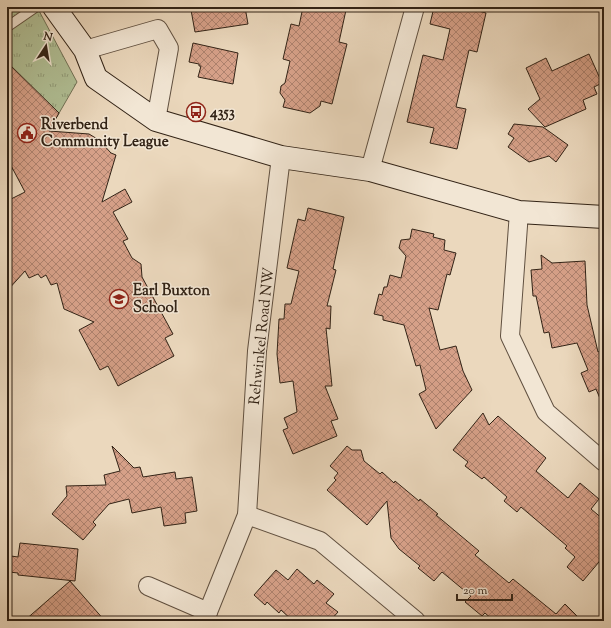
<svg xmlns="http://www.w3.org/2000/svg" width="611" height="628" font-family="'Sorts Mill Goudy',serif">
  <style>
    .park { fill: url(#park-tufts); stroke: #727256 }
    .building { fill: url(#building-cross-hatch); stroke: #322316 }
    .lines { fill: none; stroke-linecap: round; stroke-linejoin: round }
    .lane-casing { stroke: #605040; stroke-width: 11 }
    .street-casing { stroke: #605040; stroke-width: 20 }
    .secondary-casing { stroke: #322316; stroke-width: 24 }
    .lane { stroke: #f2e6d4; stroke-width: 9 }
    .street { stroke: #f2e6d4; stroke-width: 18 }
    .secondary { stroke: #f2e6d4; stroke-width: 22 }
    .labels { text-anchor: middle; stroke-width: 3; stroke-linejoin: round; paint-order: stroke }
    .poi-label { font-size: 15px; font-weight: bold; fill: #322316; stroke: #f2e6d4; text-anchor: start }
    .street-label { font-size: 15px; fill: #322316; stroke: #f2e6d4 }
  </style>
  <defs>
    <pattern id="park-tufts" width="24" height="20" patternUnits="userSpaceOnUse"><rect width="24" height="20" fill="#b1c096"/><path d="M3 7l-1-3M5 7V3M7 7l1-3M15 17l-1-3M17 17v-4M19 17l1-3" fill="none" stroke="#919c79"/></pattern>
    <pattern id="building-cross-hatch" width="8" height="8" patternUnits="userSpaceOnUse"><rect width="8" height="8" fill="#d6a088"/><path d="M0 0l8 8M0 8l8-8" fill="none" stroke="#ae826e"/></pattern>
  </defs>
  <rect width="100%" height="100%" fill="#ebd8bd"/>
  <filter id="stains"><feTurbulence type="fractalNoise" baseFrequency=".005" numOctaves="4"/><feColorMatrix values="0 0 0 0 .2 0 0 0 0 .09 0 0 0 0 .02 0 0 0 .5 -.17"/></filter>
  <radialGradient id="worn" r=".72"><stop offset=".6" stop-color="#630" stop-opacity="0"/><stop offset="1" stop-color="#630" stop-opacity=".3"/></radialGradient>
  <path class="park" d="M7,7h30l40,75 -45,78 -9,2 -16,11z"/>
  <g class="building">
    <path d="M212,7h33l3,17 -53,8 -4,-22z"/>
    <path d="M303,7h43v3l-7,32 8,2 -15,60 -11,-3 -1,5 -10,7 -27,-6 2,-7 -5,-7 1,-7 4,-3 5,-22 -7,-2 8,-35 8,2z"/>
    <path d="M434,7h29l23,6 -9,39 -8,-2 -13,57 10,2 -9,40 -27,-6 4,-15 -27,-6 16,-67 20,5 7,-31 -20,-5z"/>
    <path d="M193,43l45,10 -5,31 -35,-7 3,-11h-2v-2l-10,-2z"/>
    <path d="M589,54l13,29 -8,4 3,7 -14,6 3,9 -41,18 -17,-18 12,-10 -14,-31 20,-10 6,13z"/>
    <path d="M7,62l52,51 -10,18 40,3 10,6 12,13 5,2 -14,47 23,-13 7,13 -19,10 15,27 -5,2 9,17 9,6 1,13 31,57 -8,4 9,18 -56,30 -10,-20 -8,4 -21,-40 15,-8 -30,-13 -7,-26 -6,2 -5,-10 -5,3 -3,-4 -9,4 -4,-7 -18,20v-90l18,-9 -18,-34z"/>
    <path d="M514,124l29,3 25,18 -12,17 -7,-6 -20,6 -21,-15 6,-9 -6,-4z"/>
    <path d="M308,208l36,9 -11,52 3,1 -9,36h4l-1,23 -4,-1 6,58h-7l13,33 -7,2 6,15 -44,18 -10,-24 5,-2 -4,-10 13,-6 -4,-31 -13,2 -3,-29 2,-35h5l1,-15h6l8,-33 -12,-3 11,-49 7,2z"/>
    <path d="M412,229l22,5 -1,3 12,3 -1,10 12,3 -6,22 -3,-1 -9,36 -9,-2 11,42 16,-4 7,25 9,19 -36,39 -17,-35 7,-4 -6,-25 -4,1 -12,-41 -21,-5v-4l-9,-2 5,-20 3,1 2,-8h3l3,-12 11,3 5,-22 -7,-8 2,-8 9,-1z"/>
    <path d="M541,255l11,8 33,-2 2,44 11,47 6,-3v59l-8,-19 -7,3 -8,-19 7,-3 -11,-27 -25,5 -3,-16 -5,1 -8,-37h-3l-2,-26 11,-1z"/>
    <path d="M483,413l6,12 9,-9 48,42 -10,13 32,27 12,-15 19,16 -8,10 13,11v36l-21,25 -16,-14 8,-10 -10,-9 2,-2 -46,-39 -4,5 -13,-11 3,-4 -23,-20 -2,2 -17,-13 3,-4 -15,-12z"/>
    <path d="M112,446l22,22 6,-1 3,10 32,-5 1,7 16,-2 5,34 -12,2 1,10 -22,3 -3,-19 -29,6 -3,-14 -20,5 -16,18 3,3 -13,15 -31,-26 15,-18 -1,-10 40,-1 -2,-10 16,-4z"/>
    <path d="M347,446l5,4h9l3,11 16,13 2,-2 12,11 1,-2 24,20 1,-2 18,15 -2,1 43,36 -4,4 34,28 4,-4 43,35 9,-10 17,17h-88l-9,-8 -3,3 -17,-14 6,-6 -29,-24 -8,9 -16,-13 2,-2 -21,-17 -8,-11 -4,-37 -20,24 -40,-35 9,-10 -2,-2 4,-5 -8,-7z"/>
    <path d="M20,543l58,6 -3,32 -57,-6v-2l-9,-1 2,-16 7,1z"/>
    <path d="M297,569l17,15 3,-4 17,14 -8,9 12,9 -8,9h-37l-12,-11 -2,3 -12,-11 -2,3 -11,-10 22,-25 12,10z"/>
    <path d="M70,581l35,40h-81z"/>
  </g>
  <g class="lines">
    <g class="lane-casing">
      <path id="lane" d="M7,27l29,-20"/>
    </g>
    <g class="street-casing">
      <g id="street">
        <path d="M85,50l73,-21 11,19 -13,72"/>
        <path d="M370,170l45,-163"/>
        <path d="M519,212l-9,124 36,76 58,50"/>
        <path d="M247,515l73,26 96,80"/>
        <path d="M148,586l60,26"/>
        <path d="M202,621l6,-9 39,-97 10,-164 24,-194"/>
      </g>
    </g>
    <g class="secondary-casing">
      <path id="secondary" d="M54,7l31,43 11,28 60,42 125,37 89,13 149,42 85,5"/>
    </g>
    <use href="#lane" class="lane"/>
    <use href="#street" class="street"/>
    <use href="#secondary" class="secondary"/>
  </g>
  <defs>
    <g id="bus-ring" transform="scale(1)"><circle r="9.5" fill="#f2e6d4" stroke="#8f2418" stroke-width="1.5"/><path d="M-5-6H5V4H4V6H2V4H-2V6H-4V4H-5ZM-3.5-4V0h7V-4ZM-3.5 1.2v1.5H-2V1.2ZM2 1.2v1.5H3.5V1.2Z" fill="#8f2418"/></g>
    <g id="civic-ring" transform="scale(1)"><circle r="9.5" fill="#f2e6d4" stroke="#8f2418" stroke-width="1.5"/><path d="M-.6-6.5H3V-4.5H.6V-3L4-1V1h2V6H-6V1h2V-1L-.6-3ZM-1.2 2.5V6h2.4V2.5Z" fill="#8f2418"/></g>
    <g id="school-ring" transform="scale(1)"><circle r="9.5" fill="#f2e6d4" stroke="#8f2418" stroke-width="1.5"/><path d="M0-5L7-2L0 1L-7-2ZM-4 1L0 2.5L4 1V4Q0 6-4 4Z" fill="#8f2418"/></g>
  </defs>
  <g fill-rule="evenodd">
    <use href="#bus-ring" x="196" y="112"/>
    <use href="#civic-ring" x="27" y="133"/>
    <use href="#school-ring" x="119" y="299"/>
  </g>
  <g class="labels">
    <g class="poi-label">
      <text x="210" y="117">4353</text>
      <text x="41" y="129">Riverbend<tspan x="41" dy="17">Community League</tspan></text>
      <text x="133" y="295">Earl Buxton<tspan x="133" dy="17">School</tspan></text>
    </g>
    <g class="street-label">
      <text transform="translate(261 336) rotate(-84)" y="5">Rehwinkel Road NW</text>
    </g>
  </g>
  <rect width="611" height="628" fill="none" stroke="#ebd8bd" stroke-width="24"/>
  <rect x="8" y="8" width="595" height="612" fill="none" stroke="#322316" stroke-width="2"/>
  <rect x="12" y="12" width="587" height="604" fill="none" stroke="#322316"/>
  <g transform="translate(46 46) rotate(12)" stroke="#f2e6d4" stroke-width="3" paint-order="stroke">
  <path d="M0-3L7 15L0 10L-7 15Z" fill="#322316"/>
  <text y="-6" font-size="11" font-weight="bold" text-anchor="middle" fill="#322316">N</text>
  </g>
  <path d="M457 594v6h55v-6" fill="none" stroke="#322316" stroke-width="2"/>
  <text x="463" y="594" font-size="12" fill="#322316" stroke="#f2e6d4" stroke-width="3" paint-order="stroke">20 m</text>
  <rect width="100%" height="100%" filter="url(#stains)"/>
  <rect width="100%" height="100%" fill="url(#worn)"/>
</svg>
